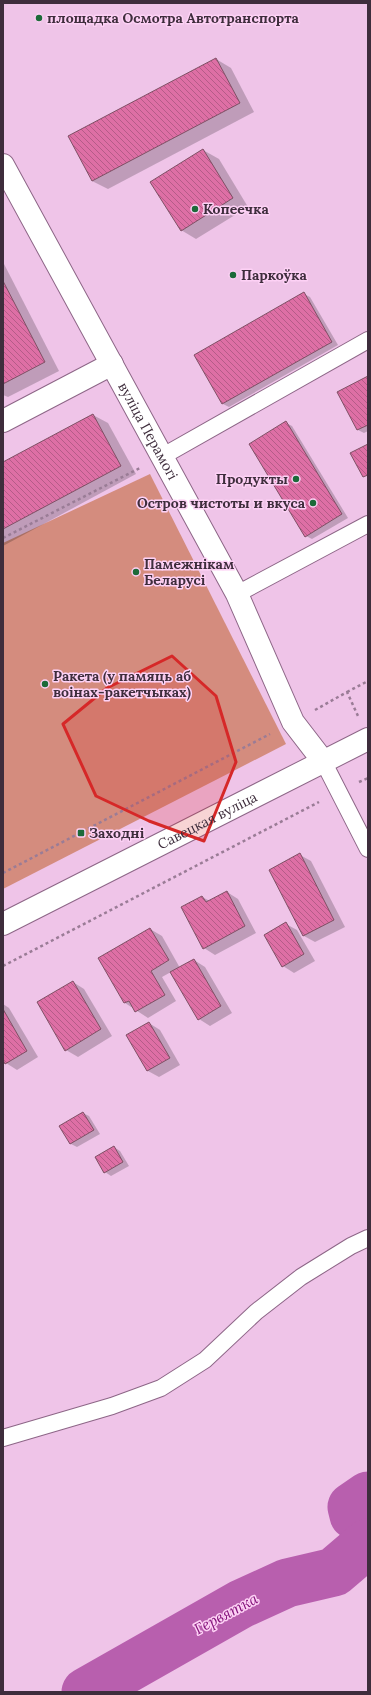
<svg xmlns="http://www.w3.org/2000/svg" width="371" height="1695" font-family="Lora,serif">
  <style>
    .green { fill: #d48c7e }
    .shadow { fill: #0003 }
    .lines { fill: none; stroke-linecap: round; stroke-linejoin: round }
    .river { stroke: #b85fae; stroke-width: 49 }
    .building { fill: url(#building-back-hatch); stroke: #7f5065 }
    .service-casing { stroke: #8d6687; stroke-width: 18 }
    .minor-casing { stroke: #8d6687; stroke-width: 24 }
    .secondary-casing { stroke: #8d6687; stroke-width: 24 }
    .path { stroke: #9a7c96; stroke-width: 2.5; stroke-dasharray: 3 3; stroke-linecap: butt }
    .service { stroke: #fff; stroke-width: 16 }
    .minor { stroke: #fff; stroke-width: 22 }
    .secondary { stroke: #fff; stroke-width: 22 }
    .marked { fill: #d62828; fill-opacity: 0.2; stroke: #d62828; stroke-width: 3; stroke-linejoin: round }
    .poi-dot { fill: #1c6a39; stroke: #fdd1f5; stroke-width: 1.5 }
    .labels { text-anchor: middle; stroke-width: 3; stroke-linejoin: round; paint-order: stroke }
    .poi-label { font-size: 14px; font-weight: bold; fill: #3e2d3c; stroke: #fdd1f5; text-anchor: start }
    .street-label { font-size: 14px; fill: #3e2d3c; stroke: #fdd1f5 }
    .water-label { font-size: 15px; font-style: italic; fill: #83117a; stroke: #fdd1f5 }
  </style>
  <defs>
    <pattern id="building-back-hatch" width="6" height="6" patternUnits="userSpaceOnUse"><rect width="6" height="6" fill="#de6fa5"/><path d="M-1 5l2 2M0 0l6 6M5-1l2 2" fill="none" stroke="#b55c88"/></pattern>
  </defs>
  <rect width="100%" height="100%" fill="#efc4e8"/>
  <path class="green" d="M150,474l136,270 -283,145v-346z"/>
  <g class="shadow">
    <path d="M216,59l15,9 23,44 -146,77 -16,-8z"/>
    <path d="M203,150l16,9 29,48 -52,32 -15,-9z"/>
    <path d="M3,262l56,109 -51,26 -5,-2z"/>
    <path d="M304,294l6,3 28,48 -109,62 -6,-3z"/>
    <path d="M368,377v54l-4,2 -6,-3 -19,-38z"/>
    <path d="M93,415l15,8 28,51 -133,72v-83z"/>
    <path d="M286,423l6,3 56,92 -36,21 -6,-3z"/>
    <path d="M300,855l11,6 34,66 -30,15 -11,-6z"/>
    <path d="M227,892l11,7 18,34 -41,22 -11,-7 -2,-51 8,4z"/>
    <path d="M286,924l11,6 18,31 -21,12 -11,-7z"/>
    <path d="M150,929l12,7 18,32 14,-8 11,7 27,46 -22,13 -11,-7 -28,-47 -9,5 14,24 -28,17 -23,-15 -25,-45z"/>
    <path d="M73,982l11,7 28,47 -34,21 -12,-7z"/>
    <path d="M3,1004l6,4 29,49 -21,13 -11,-7 -3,-5z"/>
    <path d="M149,1023l11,7 20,35 -21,12 -11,-6 -21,-35z"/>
    <path d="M83,1113l6,3 11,18 -23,13 -6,-3 -10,-18z"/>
    <path d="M114,1147l6,4 9,15 -18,10 -6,-4z"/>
  </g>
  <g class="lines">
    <g class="river">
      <path d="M368,1496l-16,11 2,8 4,3 10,-1"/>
      <path d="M86,1692l155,-88 46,-21 47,-11 34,-29"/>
    </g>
  </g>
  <g class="building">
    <path d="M216,58l24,45 -148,78 -24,-45z"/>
    <path d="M203,149l30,49 -52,33 -31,-49z"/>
    <path d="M3,281l42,81 -42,22z"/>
    <path d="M304,292l28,50 -110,62 -28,-49z"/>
    <path d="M368,376v49l-11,5 -20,-38z"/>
    <path d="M93,414l28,52 -118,63v-67z"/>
    <path d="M286,421l56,93 -37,23 -56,-93z"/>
    <path d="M368,444v31l-5,2 -13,-24z"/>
    <path d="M300,853l34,67 -31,16 -34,-66z"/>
    <path d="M227,891l18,35 -42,23 -22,-42 21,-11 4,6z"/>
    <path d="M286,922l18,32 -22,13 -18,-32z"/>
    <path d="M150,928l19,32 -18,11 14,24 -30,17 -6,-11 -5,2 -26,-45z"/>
    <path d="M194,959l27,47 -23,14 -28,-48z"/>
    <path d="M73,981l28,48 -36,22 -28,-49z"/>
    <path d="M3,1009l24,42 -22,13 -2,-4z"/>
    <path d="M149,1022l21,36 -23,13 -21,-36z"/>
    <path d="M83,1112l11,18 -24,14 -11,-18z"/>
    <path d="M114,1146l9,16 -19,11 -9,-16z"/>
  </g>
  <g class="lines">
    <g class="service-casing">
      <g id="service">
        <path d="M163,456l205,-116"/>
        <path d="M237,594l131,-70"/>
        <path d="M323,761l45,88"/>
        <path d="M3,1438l109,-32 49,-18 44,-28 51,-48 45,-35 50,-31 17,-8"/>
      </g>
    </g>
    <g class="minor-casing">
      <g id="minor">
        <path id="s1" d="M3,165l234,429 56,128 30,39"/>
        <path d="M3,421l109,-57"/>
      </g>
    </g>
    <g class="secondary-casing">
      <g id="secondary">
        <path id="s2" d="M3,924l365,-185"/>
      </g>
    </g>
    <g class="path">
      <path d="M3,538l137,-70"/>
      <path d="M347,692l21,-11"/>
      <path d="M315,710l32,-18 11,24"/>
      <path d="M359,782l9,-4"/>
      <path d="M3,873l267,-139"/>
      <path d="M3,966l316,-164"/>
    </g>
    <use href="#service" class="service"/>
    <use href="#minor" class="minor"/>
    <use href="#secondary" class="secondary"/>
  </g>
  <path class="marked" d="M172,656l44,40 20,66 -32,79 -55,-20 -53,-25 -33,-72 44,-36z"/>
  <g class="poi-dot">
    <circle cx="39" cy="18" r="4"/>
    <circle cx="195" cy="209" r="4"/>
    <circle cx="233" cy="275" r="4"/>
    <circle cx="296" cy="479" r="4"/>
    <circle cx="313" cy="503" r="4"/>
    <circle cx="136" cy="572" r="4"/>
    <circle cx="45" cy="684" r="4"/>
    <rect x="77" y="829" width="8" height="8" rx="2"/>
  </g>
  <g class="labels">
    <g class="poi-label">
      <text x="47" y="23">площадка Осмотра Автотранспорта</text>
      <text x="203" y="214">Копеечка</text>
      <text x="241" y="280">Паркоўка</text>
      <text x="288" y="484" text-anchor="end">Продукты</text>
      <text x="305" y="508" text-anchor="end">Остров чистоты и вкуса</text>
      <text x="144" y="569">Памежнікам<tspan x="144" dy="16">Беларусі</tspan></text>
      <text x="53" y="681">Ракета (у памяць аб<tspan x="53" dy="16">воінах-ракетчыках)</tspan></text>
      <text x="89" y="838">Заходні</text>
    </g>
    <g class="street-label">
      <text dy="5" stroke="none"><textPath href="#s1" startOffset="303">вуліца Перамогі</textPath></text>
      <text dy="5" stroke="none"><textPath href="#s2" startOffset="229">Савецкая вуліца</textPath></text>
    </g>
    <g class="water-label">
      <text transform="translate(226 1614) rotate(-28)" y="5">Гервятка</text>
    </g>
  </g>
  <rect width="371" height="1695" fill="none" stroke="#3e2d3c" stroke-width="8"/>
</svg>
